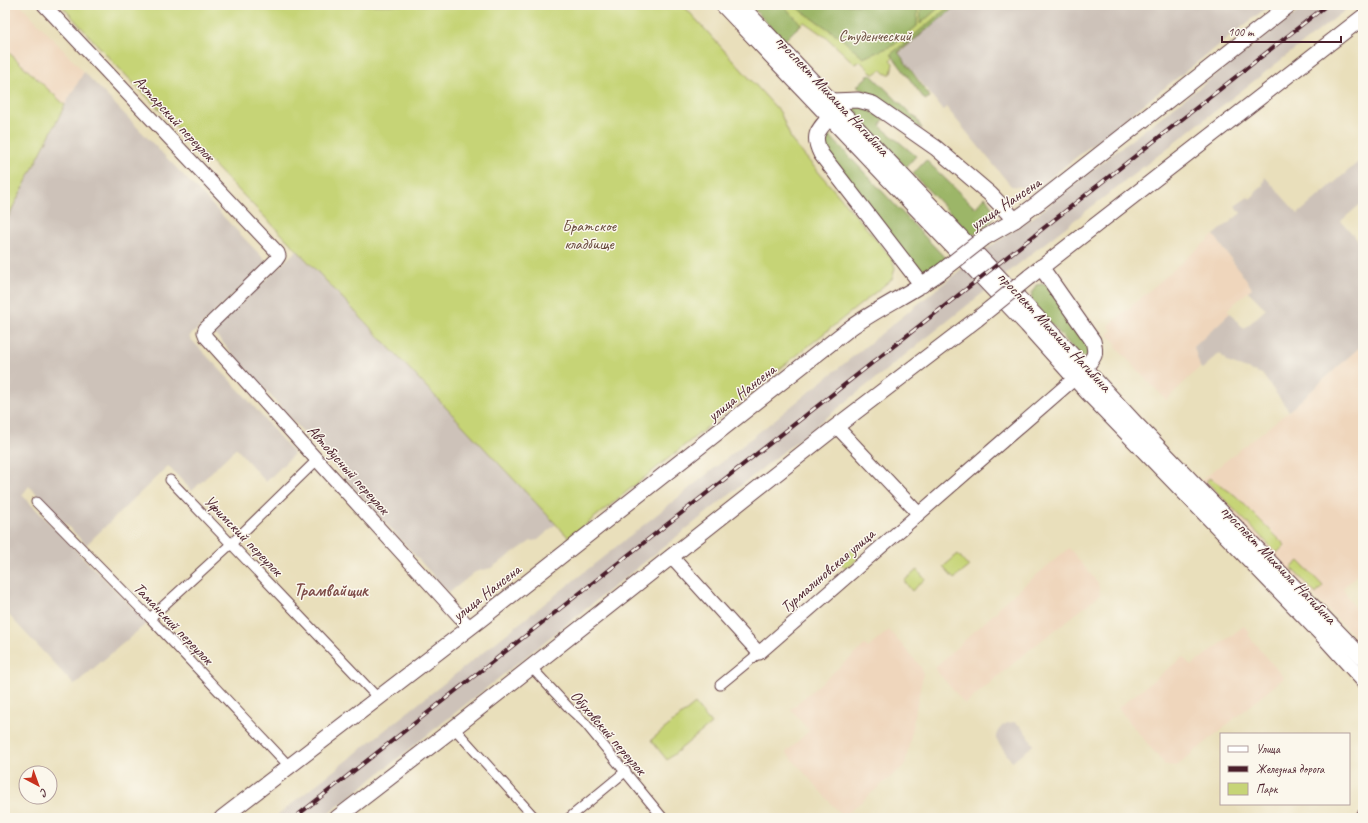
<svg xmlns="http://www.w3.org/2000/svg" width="1368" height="823" font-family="Caveat,sans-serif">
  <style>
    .built { fill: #efd6bc }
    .industrial { fill: #cdc2b9 }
    .green { fill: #c6d476; stroke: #887a50 }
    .forest { fill: #9cb667; stroke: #736a49 }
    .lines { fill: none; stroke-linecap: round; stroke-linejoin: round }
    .street-casing { stroke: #623c41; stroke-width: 11 }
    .secondary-casing { stroke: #623c41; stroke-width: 15 }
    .primary-casing { stroke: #623c41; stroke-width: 17 }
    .street { stroke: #fff; stroke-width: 9 }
    .secondary { stroke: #fff; stroke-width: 13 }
    .primary { stroke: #fff; stroke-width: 15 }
    .rail-casing { stroke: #4a1f2b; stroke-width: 4 }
    .rail { stroke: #fbf7ec; stroke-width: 2.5; stroke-dasharray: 8; stroke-linecap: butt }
    .primary-bridge-casing { stroke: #623c41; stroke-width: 17; stroke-linecap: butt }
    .primary-bridge { stroke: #fff; stroke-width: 15 }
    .labels { text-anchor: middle; stroke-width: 3; stroke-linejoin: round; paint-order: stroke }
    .park-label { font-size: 16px; fill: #694c3e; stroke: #fbf7ec }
    .street-label { font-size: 16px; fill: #4a1f2b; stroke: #fbf7ec }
    .neighbourhood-label { font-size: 17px; font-weight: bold; fill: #7e4c48; stroke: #fbf7ec }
  </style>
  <rect width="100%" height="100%" fill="#fbf7ec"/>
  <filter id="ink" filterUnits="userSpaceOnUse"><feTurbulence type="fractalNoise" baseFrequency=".025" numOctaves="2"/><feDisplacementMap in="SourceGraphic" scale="8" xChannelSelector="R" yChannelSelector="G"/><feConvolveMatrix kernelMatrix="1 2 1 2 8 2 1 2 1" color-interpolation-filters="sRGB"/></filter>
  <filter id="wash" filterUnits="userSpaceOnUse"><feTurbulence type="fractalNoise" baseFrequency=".012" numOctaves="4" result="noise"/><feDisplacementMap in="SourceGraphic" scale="16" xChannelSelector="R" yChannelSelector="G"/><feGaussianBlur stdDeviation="0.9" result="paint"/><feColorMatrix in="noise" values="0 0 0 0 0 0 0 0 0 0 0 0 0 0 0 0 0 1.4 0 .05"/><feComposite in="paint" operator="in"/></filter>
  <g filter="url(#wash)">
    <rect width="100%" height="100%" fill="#e9dfbb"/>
    <g class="built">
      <path d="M5,5h16l63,67 -19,33 -60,-56z"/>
      <path d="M1214,235l38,53 -25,22 3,3 -36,34 6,20 -34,33 -51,-54 2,-2 -9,-9 4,-5 -4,-4z"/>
      <path d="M1363,344v225l-20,19 13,23 7,-5v46l-13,-14 3,-3 -6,-6 -148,-147 90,-71z"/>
      <path d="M1069,548l29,35 2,12 -72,56 -63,53 -31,-36 64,-58 -1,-2z"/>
      <path d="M1244,626l6,7 -2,2 36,43 -107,88 -12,-1 -47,-57 65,-51 8,9z"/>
      <path d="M889,630l32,37 2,7 -18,91 -62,52 -57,-65 23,-21 -18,-22 74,-64 3,3z"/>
    </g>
    <g class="industrial">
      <path d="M957,5h313l-233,183 -26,-2 -65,-79 -3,3 -45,-57z"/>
      <path d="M1307,5h45l-316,245 -67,54 -646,514h-49l391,-310 320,-258 50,-34 83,-66z"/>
      <path d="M84,72l183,190 -78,75 54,57 51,60 -28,28 -30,-34 -44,43 -24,-25 -82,79 -57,-59 -7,9 125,128 -73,62 -69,-74v-388l60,-118z"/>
      <path d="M1363,158v44l-22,19 22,25v98l-74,67 -27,-37 -35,-12 -7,-9 -18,16 -2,-2 -6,-20 36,-34 14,16 22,-20 -18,-18 4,-3 -38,-53 27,-22 -6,-7 13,-9 2,2 5,-5 2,-3 5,-4 3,-10 33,37z"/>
      <path d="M297,250l259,274 -18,16 -7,1 -40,27 -16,4 -26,21 -237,-262z"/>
      <path d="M1014,722l7,4 13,19 -22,17 -16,-23v-3l2,-5 5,-6 5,-2z"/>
    </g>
    <g class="green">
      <path d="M61,5h622l97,107 12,29 99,116 4,11 -3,11 -323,259 -272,-288 -183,-187z"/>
      <path d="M753,5h204l-67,55 3,3 -2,11h-5l-5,-5 -7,6 -14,-14 -5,3 -28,-26 -23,-16 -19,17z"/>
      <path d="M5,49l60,56 -60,118z"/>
      <path d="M1210,478l26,18 49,49 -8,8 -71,-72z"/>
      <path d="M853,549l7,8 -14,12 -7,-8z"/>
      <path d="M958,554l11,13 -15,12 -11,-12z"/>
      <path d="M1299,561l24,25 -7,8 -25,-26z"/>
      <path d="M917,570l8,9 -13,12 -8,-10z"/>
      <path d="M695,704l16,20 -44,36 -16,-20z"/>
    </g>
    <g class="forest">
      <path d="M750,5h33l18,19 -17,17z"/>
      <path d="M793,5h125l-1,21 -23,19 -31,13 -23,-21z"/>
      <path d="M921,5h21l-22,19z"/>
      <path d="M951,5h7l-60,47 32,45 -5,3 -34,-46z"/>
      <path d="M870,74l42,41 3,1 7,13c-22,-11 -42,-35 -64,-41v-3z"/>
      <path d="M862,106l22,13 -4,7 36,30 -10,11 -54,-56 4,-4z"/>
      <path d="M830,136l116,123 -18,13 -9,-2 -97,-121 1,-11 2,-1z"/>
      <path d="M926,160l49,48 10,-11c7,8 9,14 7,24l-20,15 -59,-62z"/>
      <path d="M1041,284l8,1 42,63 -5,9 -7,-2 -48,-54 1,-8 4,-8z"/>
    </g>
  </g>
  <g filter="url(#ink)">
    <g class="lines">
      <g class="street-casing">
        <g id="street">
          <path d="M170,480l208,218"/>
          <path d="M36,502l114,116 139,148"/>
          <path d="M150,618l81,-74 86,-84"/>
          <path d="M531,667l39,42 15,14 78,95"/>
          <path d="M720,685l39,-32"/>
          <path d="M454,728l81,90"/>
          <path d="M569,818l57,-47"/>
        </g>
      </g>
      <g class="secondary-casing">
        <g id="secondary">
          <path d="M44,5l234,248 1,3 -2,3 -72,70 -1,3 2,5 111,123 153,168"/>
          <path d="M836,426l82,87"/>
          <path d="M671,556l88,97 316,-275"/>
          <path d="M1361,818l2,-2"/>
        </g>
      </g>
      <g class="primary-casing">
        <g id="primary">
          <path d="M723,5l304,320 60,67 237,245 39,43"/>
          <path d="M740,5l296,311 102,110 225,232"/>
          <path d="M832,101l26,-1 15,4 63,44 54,46 25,26"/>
          <path d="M829,118c-12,13 -17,18 -8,36l101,131"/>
          <path d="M984,238l31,-18 23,-17 251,-198"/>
          <path d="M1041,267l52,74c4,15 1,16 -9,27"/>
          <path d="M1029,277l334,-260"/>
          <path d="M222,818l259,-199 369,-291c30,-21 63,-36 92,-57"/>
          <path d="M337,818l117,-90 379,-299 144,-110"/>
        </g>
      </g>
      <use href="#street" class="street"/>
      <use href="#secondary" class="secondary"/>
      <use href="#primary" class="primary"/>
      <g class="rail-casing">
        <path id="rail" d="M294,818l1033,-813"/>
      </g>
      <use href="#rail" class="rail"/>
      <g class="primary-bridge-casing">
        <g id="primary-bridge">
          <path d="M942,271l42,-33"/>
          <path d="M977,319l52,-42"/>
        </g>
      </g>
      <use href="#primary-bridge" class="primary-bridge"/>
    </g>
  </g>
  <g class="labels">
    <g class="park-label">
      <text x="875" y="41">Студенческий</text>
      <text x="589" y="231">Братское<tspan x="589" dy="18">кладбище</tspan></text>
    </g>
    <g class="street-label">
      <text transform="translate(833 95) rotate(47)" y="6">проспект Михаила Нагибина</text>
      <text transform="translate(175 118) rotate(47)" y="6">Ахтарский переулок</text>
      <text transform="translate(1005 203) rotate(-34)" y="6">улица Нансена</text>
      <text transform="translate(1055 331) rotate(47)" y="6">проспект Михаила Нагибина</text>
      <text transform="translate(741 392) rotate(-38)" y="6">улица Нансена</text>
      <text transform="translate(349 469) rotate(48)" y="6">Автобусный переулок</text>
      <text transform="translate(244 535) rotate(46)" y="6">Уфимский переулок</text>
      <text transform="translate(1279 564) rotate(46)" y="6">проспект Михаила Нагибина</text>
      <text transform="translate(827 570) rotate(-41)" y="6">Турмалиновская улица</text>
      <text transform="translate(486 592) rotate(-38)" y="6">улица Нансена</text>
      <text transform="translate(174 623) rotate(46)" y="6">Таманский переулок</text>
      <text transform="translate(609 732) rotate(49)" y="6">Обуховский переулок</text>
    </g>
    <g class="neighbourhood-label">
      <text x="331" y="596">Трамвайщик</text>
    </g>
  </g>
  <rect width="1368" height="823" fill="none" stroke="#fbf7ec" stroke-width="20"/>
  <rect x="1220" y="733" width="130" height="72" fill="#fbf7ec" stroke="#b4a19f"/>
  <rect x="1228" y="746" width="20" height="6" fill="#ffffff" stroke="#b4a19f"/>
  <text x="1256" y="753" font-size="12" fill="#4a1f2b">Улица</text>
  <rect x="1228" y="766" width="20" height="6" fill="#4a1f2b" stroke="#b4a19f"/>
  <text x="1256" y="773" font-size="12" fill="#4a1f2b">Железная дорога</text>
  <rect x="1228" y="783" width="20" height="12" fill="#c6d476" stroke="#b4a19f"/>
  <text x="1256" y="793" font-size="12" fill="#4a1f2b">Парк</text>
  <g transform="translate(38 785) rotate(139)"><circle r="19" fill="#fbf7ec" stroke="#b4a19f"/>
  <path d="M0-3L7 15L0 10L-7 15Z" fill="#c8321e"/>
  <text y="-6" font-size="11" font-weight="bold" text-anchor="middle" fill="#4a1f2b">С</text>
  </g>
  <path d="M1222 36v6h119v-6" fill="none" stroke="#4a1f2b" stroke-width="2"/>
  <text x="1228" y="36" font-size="12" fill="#4a1f2b" stroke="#fbf7ec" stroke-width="3" paint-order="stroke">100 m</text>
</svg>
